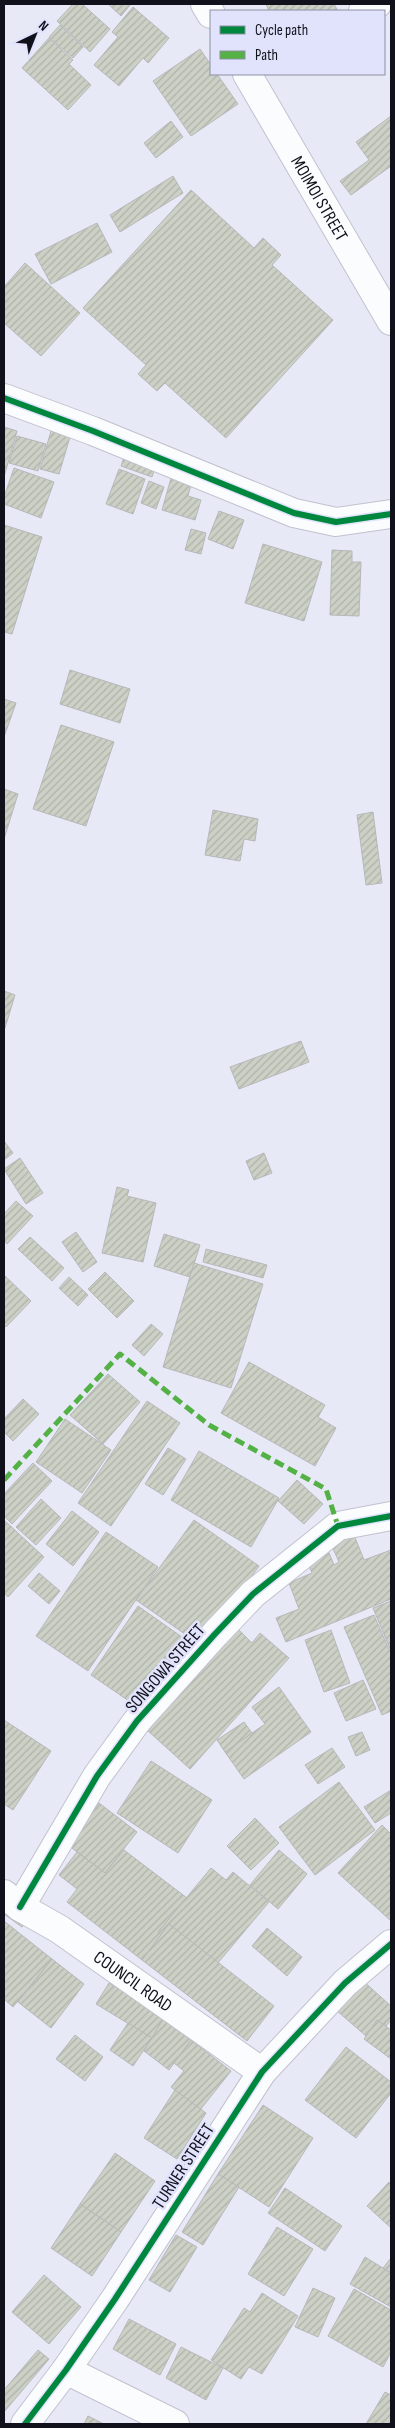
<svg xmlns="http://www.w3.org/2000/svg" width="395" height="2428" font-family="'Sofia Sans Condensed',sans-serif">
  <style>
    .building { fill: url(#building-hatch); stroke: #b6b8b9 }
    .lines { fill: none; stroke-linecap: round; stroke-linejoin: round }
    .minor-casing { stroke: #c1c2ce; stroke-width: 30 }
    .minor { stroke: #fbfcfe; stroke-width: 28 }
    .quiet { stroke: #54b145; stroke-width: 5; stroke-dasharray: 10 5; stroke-linecap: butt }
    .cycleway-casing { stroke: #e1e3fd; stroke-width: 9 }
    .cycleway { stroke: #00873e; stroke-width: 6 }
    .labels { text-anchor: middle; stroke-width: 5; stroke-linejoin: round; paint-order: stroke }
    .street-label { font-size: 18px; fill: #10111a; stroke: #e1e3fd }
  </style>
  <defs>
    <pattern id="building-hatch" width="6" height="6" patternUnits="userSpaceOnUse" patternTransform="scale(1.25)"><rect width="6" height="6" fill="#ccd1c6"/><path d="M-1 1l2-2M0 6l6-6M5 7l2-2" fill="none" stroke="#aeb2aa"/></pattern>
  </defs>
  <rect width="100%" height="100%" fill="#e7e9f7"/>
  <g class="building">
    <path d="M73,4h9l28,25 -20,23 -33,-31z"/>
    <path d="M108,4h23l-10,12z"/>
    <path d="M266,4h68l4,7h-69z"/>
    <path d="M133,7l36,31 -21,25 -5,-5 -24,28 -25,-21 24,-28 -6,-5z"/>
    <path d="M60,25l23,22 -10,11 -24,-21z"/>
    <path d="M49,38l24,22 -4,4 22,21 -23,25 -46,-42z"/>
    <path d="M200,49l11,16v9h6l21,30 -47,32 -38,-55z"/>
    <path d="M391,116v50l-40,29 -11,-14 29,-21 -13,-18z"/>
    <path d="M171,121l12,16 -27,21 -12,-15z"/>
    <path d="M173,176l10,17 -63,39 -10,-17z"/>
    <path d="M191,190l63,58 9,-10 18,17 -9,10 61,55 -107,118 -61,-55 -8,8 -19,-17 8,-9 -63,-57z"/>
    <path d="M97,223l15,29 -61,32 -16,-30z"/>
    <path d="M25,263l55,50 -39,43 -37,-33v-36z"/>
    <path d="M4,427l13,4 -13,46z"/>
    <path d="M51,431l19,6 -11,37 -19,-5z"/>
    <path d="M17,436l29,8 -8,27 -29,-8z"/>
    <path d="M124,457l31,11 -3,9 -31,-11z"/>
    <path d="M14,468l40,14 -13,36 -37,-14v-7z"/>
    <path d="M119,469l26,10 -12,35 -27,-10z"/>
    <path d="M171,478l20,7 -3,11 13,4 -6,20 -33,-10z"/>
    <path d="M149,481l15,6 -8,22 -15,-6z"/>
    <path d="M219,511l25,9 -11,29 -25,-10z"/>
    <path d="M4,525l38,12 -30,97 -8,-2z"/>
    <path d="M191,529l15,4 -5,21 -16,-4z"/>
    <path d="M263,544l59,18 -18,59 -59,-18z"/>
    <path d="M332,550l20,1v11h9l-2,54 -29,-1z"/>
    <path d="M70,670l60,19 -10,34 -60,-19z"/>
    <path d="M4,699l12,4 -12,34z"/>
    <path d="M61,725l53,17 -28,84 -53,-17z"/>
    <path d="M4,789l14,5 -14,45z"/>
    <path d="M213,810l45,9 -3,22 -11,-2 -4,22 -35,-6z"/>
    <path d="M373,812l9,71 -16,2 -9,-70z"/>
    <path d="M4,991l11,4 -10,33 -1,-1z"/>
    <path d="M301,1041l8,21 -70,27 -9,-22z"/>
    <path d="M4,1141l9,12 -9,7z"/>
    <path d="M264,1153l8,20 -18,7 -8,-19z"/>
    <path d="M20,1158l23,35 -17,11 -22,-35z"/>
    <path d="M117,1187l12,3 -2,6 29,7 -13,59 -41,-9z"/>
    <path d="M16,1201l17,15 -26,28 -3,-4v-26z"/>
    <path d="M76,1232l21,30 -14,10 -21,-30z"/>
    <path d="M164,1234l36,11 -10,32 -36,-11z"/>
    <path d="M30,1237l34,31 -12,13 -34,-32z"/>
    <path d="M206,1249l61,16 -4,13 -60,-16z"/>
    <path d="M194,1263l69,21 -32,104 -68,-21z"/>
    <path d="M105,1272l29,29 -17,17 -29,-29z"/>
    <path d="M4,1275l27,26 -25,26 -2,-2z"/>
    <path d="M69,1277l19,18 -10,11 -19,-18z"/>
    <path d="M151,1324l12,10 -19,22 -12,-11z"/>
    <path d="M249,1362l76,43 -7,12 18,11 -21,38 -94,-53z"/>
    <path d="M108,1374l32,28 -37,42 -33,-29z"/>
    <path d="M23,1399l16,15 -26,27 -9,-9v-13z"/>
    <path d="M147,1401l33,22 -69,103 -33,-23z"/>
    <path d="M65,1419l46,31 -29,43 -46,-31z"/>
    <path d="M168,1448l18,11 -23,36 -18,-11z"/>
    <path d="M199,1451l80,47 -28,49 -80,-47z"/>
    <path d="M33,1463l19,18 -40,43 -8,-8v-22z"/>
    <path d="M297,1480l26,24 -19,20 -26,-23z"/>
    <path d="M41,1499l20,19 -25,27 -20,-18z"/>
    <path d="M72,1511l27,21 -26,34 -27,-22z"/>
    <path d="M4,1520l40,37 -36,40 -4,-4z"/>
    <path d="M194,1520l65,46 -57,80 -66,-46z"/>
    <path d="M106,1532l52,35 -70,104 -52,-35z"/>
    <path d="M354,1535l10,25 27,-10v49l-105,43 -10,-24 23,-9 -10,-26 23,-10 -7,-17 22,-8 7,17 5,-3 -8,-18z"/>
    <path d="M39,1573l21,18 -11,13 -21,-18z"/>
    <path d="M391,1601v50l-18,-43z"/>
    <path d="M138,1606l51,36 -47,68 -51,-35z"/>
    <path d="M374,1615l17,39v57l-9,4 -38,-88z"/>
    <path d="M238,1629l14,14 8,-10 29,25 -99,111 -43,-39z"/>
    <path d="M331,1630l19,53 -26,9 -19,-52z"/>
    <path d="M363,1680l13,29 -30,12 -12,-28z"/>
    <path d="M279,1687l32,45 -67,47 -19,-27 40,-28 -13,-17z"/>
    <path d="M4,1720l47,31 -38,59 -9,-6z"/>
    <path d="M244,1722l8,11 -27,19 -8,-12z"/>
    <path d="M362,1732l8,18 -14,6 -8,-19z"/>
    <path d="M332,1748l13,19 -27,17 -13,-19z"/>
    <path d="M151,1761l61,39 -34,53 -61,-40z"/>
    <path d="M339,1782l36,48 -60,45 -36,-48z"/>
    <path d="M391,1790v23l-16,10 -11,-16z"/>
    <path d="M99,1803l38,29 -32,41 -37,-28z"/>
    <path d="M255,1818l24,25 -28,27 -24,-24z"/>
    <path d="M382,1825l9,9v87l-53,-48z"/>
    <path d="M124,1850l63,48 -29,34 3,3 -19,25 -75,-58 10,-13 -18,-14 18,-23 28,21z"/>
    <path d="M279,1850l28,24 -29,35 -28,-24z"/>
    <path d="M211,1868l15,12 7,-8 36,30 -52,62 -48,-40 -8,11 -3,-3z"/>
    <path d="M4,1900l25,18 -7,9 -18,-13z"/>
    <path d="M4,1921l48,38 -39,48 -9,-8z"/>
    <path d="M169,1924l105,82 -27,35 -105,-81z"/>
    <path d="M267,1928l35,29 -15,19 -35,-30z"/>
    <path d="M52,1959l32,25 -33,44 -33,-26z"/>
    <path d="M362,1980l29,26v14l-5,6 -9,-6 -11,16 -30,-26z"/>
    <path d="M109,1983l56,33 -13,22 -56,-34z"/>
    <path d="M165,2016l26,24 -22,30 -25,-19z"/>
    <path d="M377,2020l14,10v29l-27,-20z"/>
    <path d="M128,2023l24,15 -19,28 -23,-16z"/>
    <path d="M75,2035l28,22 -18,24 -29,-22z"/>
    <path d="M191,2040l40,31 -31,39 -29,-23 13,-16 -10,-8z"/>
    <path d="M346,2047l45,35v11l-35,45 -51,-38z"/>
    <path d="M175,2090l31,23 -29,46 -33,-21z"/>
    <path d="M263,2105l50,33 -44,69 -51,-33z"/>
    <path d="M115,2153l40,28 -34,51 -41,-28z"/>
    <path d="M218,2174l21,13 -36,58 -21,-13z"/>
    <path d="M389,2182l2,2v44l-24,-22z"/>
    <path d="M285,2188l57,38 -17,25 -57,-38z"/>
    <path d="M80,2204l41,28 -29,44 -41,-28z"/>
    <path d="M277,2227l36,22 -29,47 -36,-22z"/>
    <path d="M176,2235l21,12 -27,45 -21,-12z"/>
    <path d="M365,2257l26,16v34l-41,-23z"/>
    <path d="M391,2258v15l-8,-5z"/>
    <path d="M44,2275l37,32 -32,37 -37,-32z"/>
    <path d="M313,2288l22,10 -17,39 -23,-10z"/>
    <path d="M354,2289l37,21v42l-8,15 -55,-31z"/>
    <path d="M262,2293l36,23 -36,58 -13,-7 -8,12 -30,-19 33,-52 6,4z"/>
    <path d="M129,2319l47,25 -16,31 -47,-26z"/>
    <path d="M181,2347l42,21 -17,32 -40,-22z"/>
    <path d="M38,2350l11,9 -45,53v-22z"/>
    <path d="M385,2392l6,3v29h-25z"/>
    <path d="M88,2416l16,8h-20z"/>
  </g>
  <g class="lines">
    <g class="minor-casing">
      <g id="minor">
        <path d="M205,4l6,10"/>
        <path d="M363,11l14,-7"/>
        <path id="s1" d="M247,74l144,247"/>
        <path d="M4,398l89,33 201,82 42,9 55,-8"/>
        <path id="s2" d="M4,1894l16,13 39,22 203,143"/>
        <path d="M20,1907l77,-131 40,-55 78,-87 38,-40 85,-68 53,-10"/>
        <path d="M66,2370l109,54"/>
        <path d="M25,2424l41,-54 49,-71 147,-227 83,-89 46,-39"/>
      </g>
    </g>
    <use href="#minor" class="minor"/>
    <path class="quiet" d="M4,1480l116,-126 89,71 117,64 12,37"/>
    <g class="cycleway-casing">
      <g id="cycleway">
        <path d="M4,398l89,33 201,82 42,9 55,-8"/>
        <path d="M20,1907l77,-131 40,-55 78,-87 38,-40 85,-68 53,-10"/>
        <path d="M25,2424l41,-54 49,-71 147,-227 83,-89 46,-39"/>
      </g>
    </g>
    <use href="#cycleway" class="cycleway"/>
  </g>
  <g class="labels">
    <g class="street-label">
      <text dy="6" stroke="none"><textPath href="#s1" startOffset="144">MOIMOI STREET</textPath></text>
      <text transform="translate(165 1668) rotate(-49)" y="6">SONGOWA STREET</text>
      <text dy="6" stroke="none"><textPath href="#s2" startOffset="156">COUNCIL ROAD</textPath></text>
      <text transform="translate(183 2166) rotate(-57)" y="6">TURNER STREET</text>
    </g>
  </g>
  <rect width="395" height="2428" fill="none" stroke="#10111a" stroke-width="10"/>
  <rect x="210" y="10" width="175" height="65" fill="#e1e3fd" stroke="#8d8fa2"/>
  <rect x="220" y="26" width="25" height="8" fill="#00873e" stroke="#8d8fa2"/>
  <text x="255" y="35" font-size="15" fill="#10111a">Cycle path</text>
  <rect x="220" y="51" width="25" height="8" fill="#54b145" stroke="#8d8fa2"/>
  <text x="255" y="60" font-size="15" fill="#10111a">Path</text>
  <g transform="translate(35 35) rotate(43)" stroke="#e1e3fd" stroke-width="4" paint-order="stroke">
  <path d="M0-4L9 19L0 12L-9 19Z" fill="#10111a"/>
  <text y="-8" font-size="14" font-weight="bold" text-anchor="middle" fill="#10111a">N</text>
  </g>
</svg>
